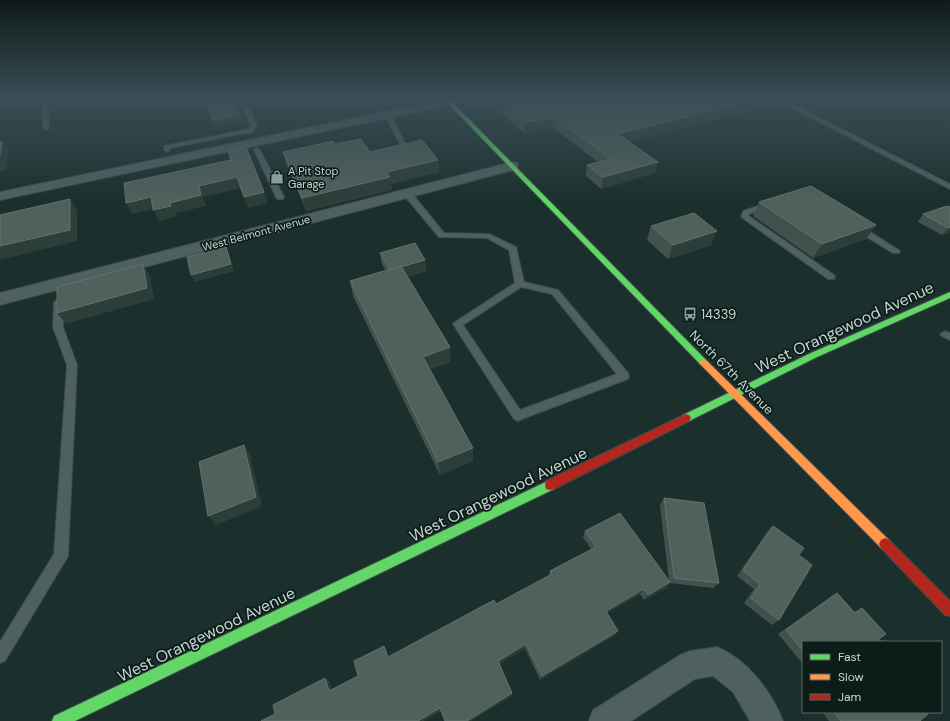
<svg xmlns="http://www.w3.org/2000/svg" width="950" height="721" font-family="'DM Sans',sans-serif">
  <style>
    .lines { fill: none; stroke-linecap: round; stroke-linejoin: round }
    .lane-casing { stroke: #3b4d49; stroke-width: 2 }
    .street-casing { stroke: #3b4d49; stroke-width: 2 }
    .fast-casing { stroke: #3b4d49; stroke-width: 2 }
    .slow-casing { stroke: #3b4d49; stroke-width: 2 }
    .jam-casing { stroke: #3b4d49; stroke-width: 2 }
    .lane { fill: #4f6061; fill-rule: evenodd }
    .street { fill: #4f6061; fill-rule: evenodd }
    .fast { fill: #63d668; fill-rule: evenodd }
    .slow { fill: #ff974d; fill-rule: evenodd }
    .jam { fill: #b3261e; fill-rule: evenodd }
    .wall { fill: #42514d }
    .shaded-wall { fill: #2c3e3a }
    .building { fill: #50605b; stroke: #62726e }
    .labels { text-anchor: middle; stroke-width: 3.5; stroke-linejoin: round; paint-order: stroke }
    .far-poi-label { font-size: 11px; fill: #c4d8d3; stroke: #0d1c19; text-anchor: start }
    .far-street-label { font-size: 11px; fill: #c4d8d3; stroke: #0d1c19 }
    .poi-label { font-size: 13px; fill: #c4d8d3; stroke: #0d1c19; text-anchor: start }
    .street-label { font-size: 13px; fill: #c4d8d3; stroke: #0d1c19 }
    .near-street-label { font-size: 16px; fill: #c4d8d3; stroke: #0d1c19 }
  </style>
  <rect width="100%" height="100%" fill="#1b302c"/>
  <g class="lines">
    <g class="lane-casing">
      <g id="lane">
        <path d="M41,99h6l2,29 -3,2 -3,-2z"/>
        <path d="M238,99h6l13,26 -6,9 -5,-1 -76,15 -1,3 -2,1 -3,-2v-4l85,-17 2,-4z"/>
        <path d="M512,99h11l-18,6 -3,-2z"/>
        <path d="M775,99h7l168,85v5z"/>
        <path d="M388,113l3,2 16,32h8v2l-12,1 -18,-35z"/>
        <path d="M257,148l3,2 24,47 -1,2h-6l-1,-2 -22,-47z"/>
        <path d="M404,191h6l34,42 45,1 27,13 8,35 34,8 70,83 1,3 -1,3 -106,40 -4,2 -4,-2 -61,-95 2,-2 60,-39 -6,-33 -22,-12 -48,-1 -35,-42zM521,287l31,7 65,80 -97,36 -57,-85z"/>
        <path d="M764,204h6l1,2 -22,8v2l85,59 1,2 -1,2h-6l-87,-62 2,-6z"/>
        <path d="M855,226h6l39,25 -1,2h-6l-38,-23z"/>
        <path d="M59,299l5,3 -1,25 14,38 -9,191 -63,105 -5,2v-21l54,-88 13,-189 -14,-38 1,-25z"/>
        <path d="M945,331l5,2v7l-8,-4 -2,-2z"/>
      </g>
    </g>
    <g class="street-casing">
      <g id="street">
        <path d="M446,99l7,1 1,2 -5,3 -449,95v-8z"/>
        <path d="M512,162l5,1 1,3 -1,3 -517,136v-12z"/>
        <path d="M717,647c31,13 54,44 66,74h-33l-17,-29 -20,-16 -18,3 -64,42h-42l4,-11 87,-55 10,-4z"/>
      </g>
    </g>
    <g class="fast-casing">
      <g id="fast">
        <path d="M444,99h5l258,262 2,2 -2,2h-6z"/>
        <path d="M950,292v6l-133,59 -128,64 -3,1 -3,-1 -2,-3 2,-3 128,-62z"/>
        <path d="M550,480l4,1 1,4 -1,4 -479,232h-23l2,-5z"/>
      </g>
    </g>
    <g class="slow-casing">
      <path id="slow" d="M704,360l3,1 182,179 2,4 -2,4 -4,2 -4,-2 -180,-183 -2,-2 2,-2z"/>
    </g>
    <g class="jam-casing">
      <g id="jam">
        <path d="M686,414l3,1 2,3 -2,3 -135,68 -4,1 -4,-1 -1,-4 1,-4z"/>
        <path d="M885,538l4,2 61,61v15l-5,-1 -64,-67 -2,-4 2,-4z"/>
      </g>
    </g>
    <use href="#lane" class="lane"/>
    <use href="#street" class="street"/>
    <use href="#fast" class="fast"/>
    <use href="#slow" class="slow"/>
    <use href="#jam" class="jam"/>
  </g>
  <g class="wall">
    <path d="M302,100h30l1,3 -25,5z"/>
    <path d="M508,100h257l-3,7 -133,35 29,20 -3,11 -54,16 -15,-13 1,-11 11,-3 -44,-33 -30,4 -21,-18 1,-11 4,-1z"/>
    <path d="M335,144l35,8 68,8 1,12 -48,12 1,6 -86,21 -19,-46 -4,-13z"/>
    <path d="M759,202l117,23 -10,14 -53,19 -60,-42z"/>
    <path d="M947,206l3,26 -8,3 -24,-13 5,-8z"/>
    <path d="M651,226l60,19 -43,14 -21,-19z"/>
    <path d="M380,253l45,7 1,11 -19,6 44,85 -22,7 44,79v13l-33,14 -87,-179 -3,-15 36,-10 -4,-7z"/>
    <path d="M664,498l55,85 -6,5 -43,-5 -4,5 -22,12 -4,-6 -33,19 8,22 -75,45 -15,-32 -26,16 13,32 -71,15 -18,10h-162l14,-7 54,-33 2,9 27,-14 26,-30 4,11 108,-53 53,-28 1,-5 41,-22 -8,-12 2,-6 84,50 -9,-76z"/>
    <path d="M773,526l26,29 -20,65 -7,5 -28,-22 10,-14 -17,-13 30,-44z"/>
    <path d="M837,593l17,19 8,-4 24,26 -83,8v22l-25,-30 51,-36z"/>
    <path d="M822,712h108l-10,9h-91z"/>
  </g>
  <g class="shaded-wall">
    <path d="M306,100h26l1,3 -25,5z"/>
    <path d="M755,100h10l-3,7 -146,38 2,-11z"/>
    <path d="M240,115l2,6 -27,6 -2,-7z"/>
    <path d="M555,118l-1,11 -30,4 1,-11z"/>
    <path d="M2,141l7,9 -3,20 -6,1v-16z"/>
    <path d="M438,160l1,12 -48,12 1,6 -86,21 -4,-13 84,-26z"/>
    <path d="M658,162l-3,11 -54,16 2,-12z"/>
    <path d="M237,177l4,11 -38,9 3,9 -30,7 1,3 -18,5 -6,-11 17,-7 29,-17z"/>
    <path d="M264,192l4,11 -20,5 -4,-11z"/>
    <path d="M151,197l6,11 -25,6 -6,-11z"/>
    <path d="M70,199l7,11v31l-77,19v-14z"/>
    <path d="M876,225l-10,14 -53,19 9,-14z"/>
    <path d="M950,227v5l-8,3 6,-7z"/>
    <path d="M717,231l-6,14 -43,14 5,-14z"/>
    <path d="M226,247l3,7 5,17 -39,11 -4,-7z"/>
    <path d="M425,260l1,11 -34,10 -2,-11z"/>
    <path d="M143,264l7,12 4,23 -88,25 -9,-11z"/>
    <path d="M450,347l1,15 -27,9 -1,-14z"/>
    <path d="M244,445l6,10 12,51 -46,19 -8,-9z"/>
    <path d="M473,448v13l-33,14 -2,-13z"/>
    <path d="M670,582l-4,6 -22,12 4,-5z"/>
    <path d="M644,589l-4,5 -37,21 3,-4z"/>
    <path d="M618,631l-3,4 -75,45 2,-4z"/>
    <path d="M526,644l-1,4 -28,17 1,-4z"/>
    <path d="M325,678l4,3 4,13 -4,-3z"/>
    <path d="M512,693v3l-41,25h-4z"/>
    <path d="M440,708l1,3 -18,10h-5z"/>
  </g>
  <g class="building">
    <path d="M206,100h27l7,15 -27,5z"/>
    <path d="M514,100h241l-137,34 40,28 -55,15 -16,-12 24,-6 -56,-41 -30,4 -21,-18 12,-2z"/>
    <path d="M361,139l9,13 52,-12 16,20 -52,12 4,5 -88,21 -19,-46 50,-11 2,3z"/>
    <path d="M2,141l-2,14v-13z"/>
    <path d="M246,147l18,45 -20,5 -7,-20 -38,9 2,9 -31,8 1,3 -18,4 -2,-13 -25,6 -2,-20 107,-23 -3,-9z"/>
    <path d="M811,186l65,39 -54,19 -63,-42z"/>
    <path d="M70,199v31l-70,16v-31z"/>
    <path d="M947,206l3,1v20l-2,1 -25,-14z"/>
    <path d="M694,213l23,18 -44,14 -22,-19z"/>
    <path d="M415,243l10,17 -35,10 -10,-17z"/>
    <path d="M226,247l5,17 -40,11 -4,-18z"/>
    <path d="M143,264l4,24 -90,25v-26z"/>
    <path d="M401,266l49,81 -27,10 50,91 -35,14 -88,-181z"/>
    <path d="M244,445l12,52 -48,19 -9,-54z"/>
    <path d="M664,498l40,5 15,80 -45,-5z"/>
    <path d="M620,513l50,69 -22,13 -4,-6 -38,22 12,20 -76,45 -16,-32 -28,17 14,32 -45,28h-22l-5,-13 -22,13h-157l14,-7 -2,-9 52,-27 4,13 29,-15 -4,-15 30,-15 4,11 106,-57 2,4 56,-30 -2,-3 46,-24 -11,-16z"/>
    <path d="M773,526l31,22 -5,7 13,10 -33,55 -28,-22 9,-14 -17,-14z"/>
    <path d="M837,593l18,20 7,-5 24,26 -7,5 3,3h-79v9l-17,-21z"/>
    <path d="M834,712h96l-10,9h-79z"/>
  </g>
  <linearGradient id="sky" x2="0" y2="1"><stop stop-color="#0f1a18"/><stop offset="0.49" stop-color="#394e56"/><stop offset="1" stop-color="#394e56" stop-opacity="0"/></linearGradient>
  <rect width="950" height="200" fill="url(#sky)"/>
  <defs>
    <g id="shop-bare" transform="scale(1.08)"><path d="M-5-2.5h2.3a2.7 3.5 0 0 1 5.4 0H5L5.5 6h-11ZM-1.5-2.5h3a1.5 2.3 0 0 0-3 0Z" fill="#899d99" stroke="#0d1c19" stroke-width="2.5" paint-order="stroke"/></g>
    <g id="bus-bare" transform="scale(1.08)"><path d="M-5-6H5V4H4V6H2V4H-2V6H-4V4H-5ZM-3.5-4V0h7V-4ZM-3.5 1.2v1.5H-2V1.2ZM2 1.2v1.5H3.5V1.2Z" fill="#899d99" stroke="#0d1c19" stroke-width="2.5" paint-order="stroke"/></g>
  </defs>
  <g fill-rule="evenodd">
    <use href="#shop-bare" x="277" y="177"/>
    <use href="#bus-bare" x="690" y="314"/>
  </g>
  <g class="labels">
    <g class="far-poi-label">
      <text x="288" y="175">A Pit Stop<tspan x="288" dy="13">Garage</tspan></text>
    </g>
    <g class="far-street-label">
      <text transform="translate(256 233) rotate(-15)" y="4">West Belmont Avenue</text>
    </g>
    <g class="poi-label">
      <text x="701" y="319">14339</text>
    </g>
    <g class="street-label">
      <text transform="translate(732 372) rotate(45)" y="5">North 67th Avenue</text>
    </g>
    <g class="near-street-label">
      <text transform="translate(844 327) rotate(-25)" y="6">West Orangewood Avenue</text>
      <text transform="translate(498 494) rotate(-26)" y="6">West Orangewood Avenue</text>
      <text transform="translate(206 634) rotate(-26)" y="6">West Orangewood Avenue</text>
    </g>
  </g>
  <rect x="802" y="641" width="140" height="72" fill="#0d1c19" stroke="#566763"/>
  <rect x="810" y="654" width="20" height="6" fill="#63d668" stroke="#566763"/>
  <text x="838" y="661" font-size="12" fill="#c4d8d3">Fast</text>
  <rect x="810" y="674" width="20" height="6" fill="#ff974d" stroke="#566763"/>
  <text x="838" y="681" font-size="12" fill="#c4d8d3">Slow</text>
  <rect x="810" y="694" width="20" height="6" fill="#b3261e" stroke="#566763"/>
  <text x="838" y="701" font-size="12" fill="#c4d8d3">Jam</text>
</svg>
